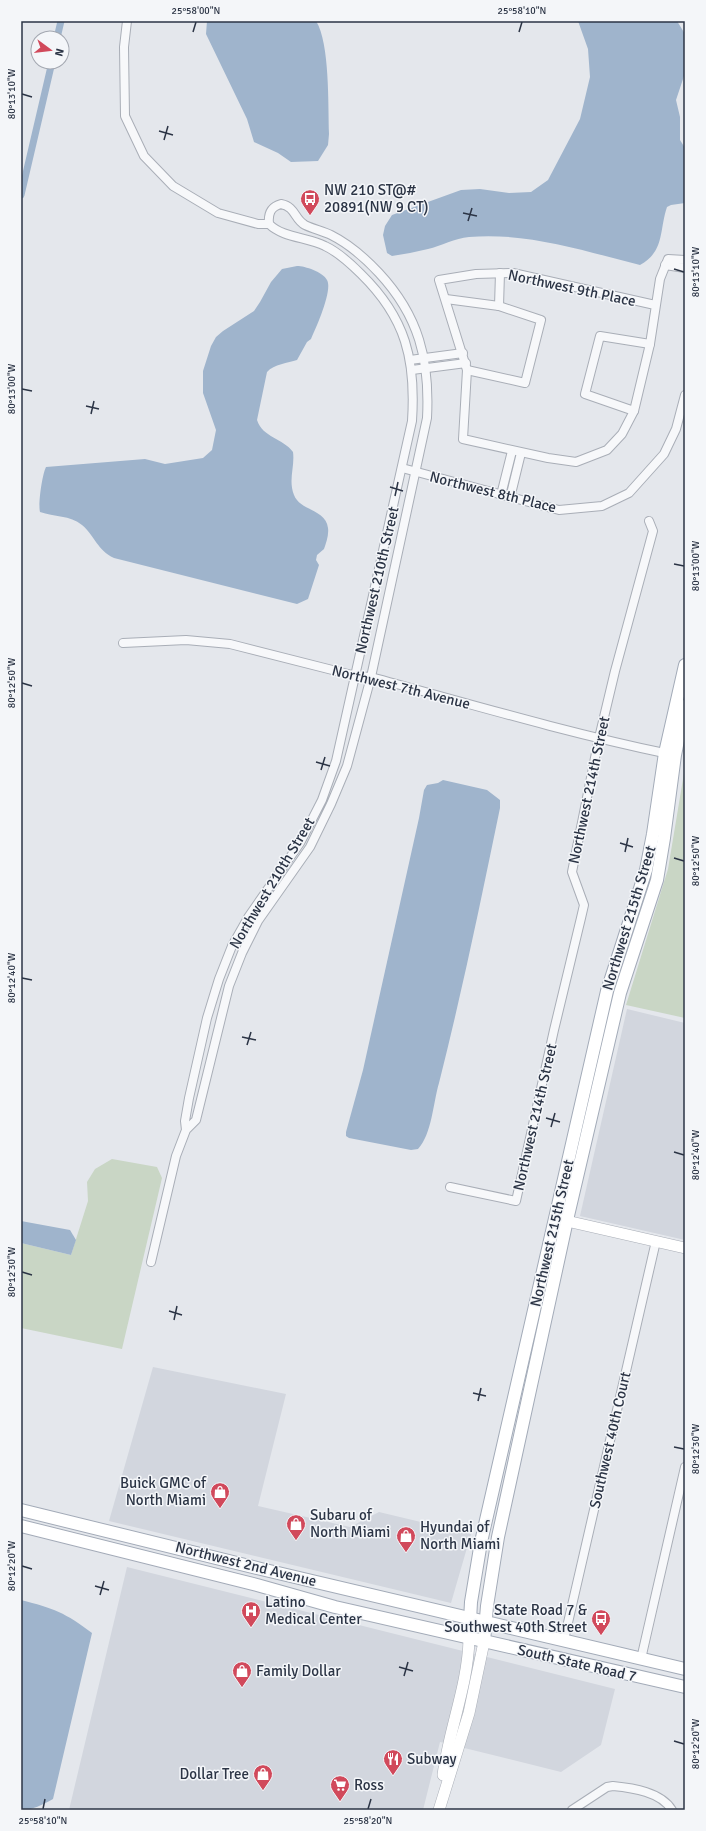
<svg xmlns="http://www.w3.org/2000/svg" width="706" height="1831" font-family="Signika,sans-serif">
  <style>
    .built { fill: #d2d6de }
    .green { fill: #c9d6c5 }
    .water { fill: #9fb4cc }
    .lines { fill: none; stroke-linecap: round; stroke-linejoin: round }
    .canal { stroke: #9fb4cc; stroke-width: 7 }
    .street-casing { stroke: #a9aeb7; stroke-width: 10 }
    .secondary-casing { stroke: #a9aeb7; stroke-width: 12 }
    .primary-casing { stroke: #a3abb8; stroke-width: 14 }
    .street { stroke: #f7f8fa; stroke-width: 8 }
    .secondary { stroke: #fff; stroke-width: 11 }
    .primary { stroke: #fff; stroke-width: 12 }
    .ticks { fill: none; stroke: #2b3445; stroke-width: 1.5 }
    .labels { text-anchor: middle; stroke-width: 3; stroke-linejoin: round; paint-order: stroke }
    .poi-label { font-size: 15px; fill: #2b3445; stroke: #f4f6f9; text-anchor: start }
    .street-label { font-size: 15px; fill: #2b3445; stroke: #f4f6f9 }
    .neatline { fill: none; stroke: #2b3445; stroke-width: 1.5 }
    .ticks-label { font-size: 10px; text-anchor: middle; fill: #2b3445 }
  </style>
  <rect width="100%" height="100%" fill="#e4e7ec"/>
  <g class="built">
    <path d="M627,1009l58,14v217l-105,-24z"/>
    <path d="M153,1367l133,27 -28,112 92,21 29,-15 92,22 -20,69 -342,-82z"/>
    <path d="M127,1567l488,122 -14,56 -40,27 -121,-30 -17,68h-354z"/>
  </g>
  <g class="green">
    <path d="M685,767v251l-59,-13 42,-136z"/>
    <path d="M112,1159l45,8 5,11 -40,171 -101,-21v-85l50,12 17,-54 -1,-19 8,-13z"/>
  </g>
  <g class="water">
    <path d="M207,21h109c14,22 12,85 13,113l-1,11 -10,16 -27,1 -13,-9 -24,-11 -7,-23 -41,-85z"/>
    <path d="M578,21h99l8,13v39l-9,27 4,17v23l5,8v55l-14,2 -4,2c-8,24 -2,44 -27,58 -56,-14 -113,-33 -171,-28 -14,1 -28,9 -41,12 -12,3 -24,5 -36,7l-5,-3 -4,-18 2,-9 7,-11 69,-25 19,-1 29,4 22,-1 17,-12 32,-61 10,-42 -2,-28z"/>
    <path d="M297,266c8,0 26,6 30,14 6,10 -11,48 -16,59l-4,3 -10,18c-9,3 -23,4 -30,12l-10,48c6,18 26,18 36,32 2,15 -5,28 1,43 6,16 32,14 34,33 1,7 -2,15 -4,21l-7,6 -1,5 3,5 -11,34 -11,5 -183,-46c-17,-8 -19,-22 -32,-33 -12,-10 -28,-8 -42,-13 -2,-7 2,-37 6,-45l99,-8 20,5 38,-6 9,-8 4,-20 -13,-37v-22l8,-25 5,-9 7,-6 31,-20 6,-9 11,-20 11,-13z"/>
    <path d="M443,780l44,10 13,10v8c-19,92 -38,184 -61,275 -6,20 -7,51 -21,66l-7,1 -62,-12 -3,-2v-4l17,-62 56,-252 5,-28 3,-5 11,-2z"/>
    <path d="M21,1221l49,9 6,10 -5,15 -50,-12z"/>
    <path d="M21,1600c32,8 45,13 71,33l-39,166c-11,6 -20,11 -32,11z"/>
  </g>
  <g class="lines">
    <g class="canal">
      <path d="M57,38l4,-17"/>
      <path d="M21,195l31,-133"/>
    </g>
    <g class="street-casing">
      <g id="street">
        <path d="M127,21l-3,26 1,69 19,40 29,30 45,27 40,11h11"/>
        <path d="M665,265l20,3"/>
        <path d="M446,299l53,7 42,14 -16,63 -58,-13"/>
        <path d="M655,305l-142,-32 -37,1 -37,6 28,90 -4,69 85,19 28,4 31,-12 15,-16 12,-23 16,-67 10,-65 8,-20 17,1"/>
        <path d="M499,306l1,-33"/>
        <path d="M410,360l53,-7"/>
        <path d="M412,370l54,-7"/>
        <path d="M634,411l-49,-17 15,-58 50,8"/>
        <path d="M402,468l157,42 43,-4 27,-13 35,-39 12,-25 9,-34"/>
        <path d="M501,495l11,-44"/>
        <path d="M510,498l11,-45"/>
        <path d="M123,643l63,-3 44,4 126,32 15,1c99,27 197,56 298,77"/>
        <path d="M450,1187l66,14 38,-171 27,-112 3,-13 -12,-33 27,-134 16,-67 38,-140 -4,-10"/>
        <path d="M151,1262l25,-106 10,-26 -1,-9 4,-23 18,-80 12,-39 13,-33 17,-30 51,-73 22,-43 14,-39 76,-340c4,-61 -6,-103 -51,-147 -10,-10 -23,-22 -36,-28 -18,-9 -42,-8 -56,-22 -1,-10 1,-17 12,-20 15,3 13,15 24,21 8,4 18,6 26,10 18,9 34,23 48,38 40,43 51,87 48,145l-56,259 -24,89 -16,38 -21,43 -52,74 -16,32 -13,33 -33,134 -10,10"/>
        <path d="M564,1640l92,-399"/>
        <path d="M641,1659l44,-192"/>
        <path d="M572,1810l35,-23 6,-1c20,2 48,6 59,24"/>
      </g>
    </g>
    <g class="secondary-casing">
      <g id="secondary">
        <path d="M558,1219l127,29"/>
        <path d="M443,1775c6,-46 25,-90 26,-136"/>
        <path d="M439,1810l30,-97 15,-71"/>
      </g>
    </g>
    <g class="primary-casing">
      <g id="primary">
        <path d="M21,1510l240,59 424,100"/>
        <path d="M21,1526l236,59 78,22 350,80"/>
        <path d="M469,1639l2,-37 10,-60 126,-551 39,-121 7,-36 12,-81 20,-88"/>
        <path d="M484,1642l3,-36 11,-69 69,-317 53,-227 37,-113 7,-42 11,-83 10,-49"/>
      </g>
    </g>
    <use href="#street" class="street"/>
    <use href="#secondary" class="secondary"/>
    <use href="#primary" class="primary"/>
  </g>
  <path class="ticks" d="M193,32l3,-10M519,32l3,-10M22,94l10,3M159,131l14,4M164,140l4,-14M463,213l14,3M468,221l4,-13M674,269l10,3M22,389l10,2M86,406l13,3M91,414l3,-13M390,487l13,4M395,496l3,-14M674,564l10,2M22,683l10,3M316,762l14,4M321,770l4,-13M620,843l13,4M625,852l3,-14M674,858l10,3M22,978l10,2M242,1037l14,3M247,1045l4,-13M546,1118l14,4M551,1127l4,-14M674,1152l10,3M22,1272l10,3M169,1311l13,4M174,1320l3,-14M473,1393l13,3M478,1401l3,-13M674,1447l10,2M22,1566l10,3M95,1586l14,4M100,1595l4,-14M399,1667l14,4M404,1676l4,-14M674,1741l10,3M43,1809l2,-10M368,1809l3,-10"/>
  <defs>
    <g id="bus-pin" transform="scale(1)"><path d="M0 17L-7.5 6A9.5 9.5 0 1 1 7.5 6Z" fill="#d1495b" stroke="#f4f6f9"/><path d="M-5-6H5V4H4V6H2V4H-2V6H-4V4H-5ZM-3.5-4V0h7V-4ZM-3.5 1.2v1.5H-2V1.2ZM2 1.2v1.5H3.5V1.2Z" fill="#fff"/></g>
    <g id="shop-pin" transform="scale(1)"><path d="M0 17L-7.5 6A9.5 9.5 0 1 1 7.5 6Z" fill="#d1495b" stroke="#f4f6f9"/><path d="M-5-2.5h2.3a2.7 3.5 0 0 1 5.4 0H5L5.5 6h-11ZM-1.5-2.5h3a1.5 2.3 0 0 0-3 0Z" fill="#fff"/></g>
    <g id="hospital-pin" transform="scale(1)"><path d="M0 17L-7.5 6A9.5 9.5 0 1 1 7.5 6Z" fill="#d1495b" stroke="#f4f6f9"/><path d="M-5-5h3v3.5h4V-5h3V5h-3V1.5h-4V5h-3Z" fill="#fff"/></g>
    <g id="restaurant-pin" transform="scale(1)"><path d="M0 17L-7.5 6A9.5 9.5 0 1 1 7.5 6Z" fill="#d1495b" stroke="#f4f6f9"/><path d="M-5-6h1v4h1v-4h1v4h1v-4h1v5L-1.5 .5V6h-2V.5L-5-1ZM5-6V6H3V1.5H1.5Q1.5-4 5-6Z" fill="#fff"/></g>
    <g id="supermarket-pin" transform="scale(1)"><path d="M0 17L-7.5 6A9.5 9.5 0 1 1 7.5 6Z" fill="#d1495b" stroke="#f4f6f9"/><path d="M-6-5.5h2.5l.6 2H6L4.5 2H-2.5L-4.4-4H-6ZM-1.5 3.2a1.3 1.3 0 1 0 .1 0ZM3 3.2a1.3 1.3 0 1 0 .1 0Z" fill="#fff"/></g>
  </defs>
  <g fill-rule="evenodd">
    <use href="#bus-pin" x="310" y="199"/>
    <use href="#shop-pin" x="220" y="1492"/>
    <use href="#shop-pin" x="296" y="1524"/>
    <use href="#shop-pin" x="406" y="1536"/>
    <use href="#hospital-pin" x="251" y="1611"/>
    <use href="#bus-pin" x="601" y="1619"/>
    <use href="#shop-pin" x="242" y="1671"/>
    <use href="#restaurant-pin" x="393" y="1759"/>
    <use href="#shop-pin" x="263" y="1774"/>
    <use href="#supermarket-pin" x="340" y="1785"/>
  </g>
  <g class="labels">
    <g class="poi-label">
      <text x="324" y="195">NW 210 ST@#<tspan x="324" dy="17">20891(NW 9 CT)</tspan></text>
      <text x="206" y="1488" text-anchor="end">Buick GMC of<tspan x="206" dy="17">North Miami</tspan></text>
      <text x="310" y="1520">Subaru of<tspan x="310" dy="17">North Miami</tspan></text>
      <text x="420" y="1532">Hyundai of<tspan x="420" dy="17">North Miami</tspan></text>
      <text x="265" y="1607">Latino<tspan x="265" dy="17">Medical Center</tspan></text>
      <text x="587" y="1615" text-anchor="end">State Road 7 &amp;<tspan x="587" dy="17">Southwest 40th Street</tspan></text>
      <text x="256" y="1676">Family Dollar</text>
      <text x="407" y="1764">Subway</text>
      <text x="249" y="1779" text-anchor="end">Dollar Tree</text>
      <text x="354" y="1790">Ross</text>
    </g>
    <g class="street-label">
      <text transform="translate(572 288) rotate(12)" y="5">Northwest 9th Place</text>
      <text transform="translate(493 492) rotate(14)" y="5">Northwest 8th Place</text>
      <text transform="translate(377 580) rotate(-77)" y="5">Northwest 210th Street</text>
      <text transform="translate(401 687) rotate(14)" y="5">Northwest 7th Avenue</text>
      <text transform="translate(589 790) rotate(-78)" y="5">Northwest 214th Street</text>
      <text transform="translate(272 883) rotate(-59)" y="5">Northwest 210th Street</text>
      <text transform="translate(629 918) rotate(-73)" y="5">Northwest 215th Street</text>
      <text transform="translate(535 1117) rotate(-77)" y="5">Northwest 214th Street</text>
      <text transform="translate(552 1233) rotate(-77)" y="5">Northwest 215th Street</text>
      <text transform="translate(610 1440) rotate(-77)" y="5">Southwest 40th Court</text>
      <text transform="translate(246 1564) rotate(14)" y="5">Northwest 2nd Avenue</text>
      <text transform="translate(577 1663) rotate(13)" y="5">South State Road 7</text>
    </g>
  </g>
  <rect width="706" height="1831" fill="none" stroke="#f4f6f9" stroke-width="44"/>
  <g transform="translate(50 50) rotate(105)"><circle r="19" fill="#f4f6f9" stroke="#a4a8b1"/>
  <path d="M0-3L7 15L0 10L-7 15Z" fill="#d1495b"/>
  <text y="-6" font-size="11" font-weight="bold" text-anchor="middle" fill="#2b3445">N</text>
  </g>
  <rect x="22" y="22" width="662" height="1787" class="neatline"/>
  <g class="ticks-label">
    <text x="196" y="14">25°58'00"N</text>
    <text x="522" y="14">25°58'10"N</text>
    <text transform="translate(11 94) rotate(-90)" y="4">80°13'10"W</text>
    <text transform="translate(695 272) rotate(-90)" y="4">80°13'10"W</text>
    <text transform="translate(11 389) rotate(-90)" y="4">80°13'00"W</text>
    <text transform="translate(695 566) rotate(-90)" y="4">80°13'00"W</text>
    <text transform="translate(11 683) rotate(-90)" y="4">80°12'50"W</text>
    <text transform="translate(695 861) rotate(-90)" y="4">80°12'50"W</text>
    <text transform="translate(11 978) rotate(-90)" y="4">80°12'40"W</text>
    <text transform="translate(695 1155) rotate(-90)" y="4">80°12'40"W</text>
    <text transform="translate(11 1272) rotate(-90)" y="4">80°12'30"W</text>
    <text transform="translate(695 1449) rotate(-90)" y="4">80°12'30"W</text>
    <text transform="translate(11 1566) rotate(-90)" y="4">80°12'20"W</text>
    <text transform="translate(695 1744) rotate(-90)" y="4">80°12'20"W</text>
    <text x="43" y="1824">25°58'10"N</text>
    <text x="368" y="1824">25°58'20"N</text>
  </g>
</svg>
